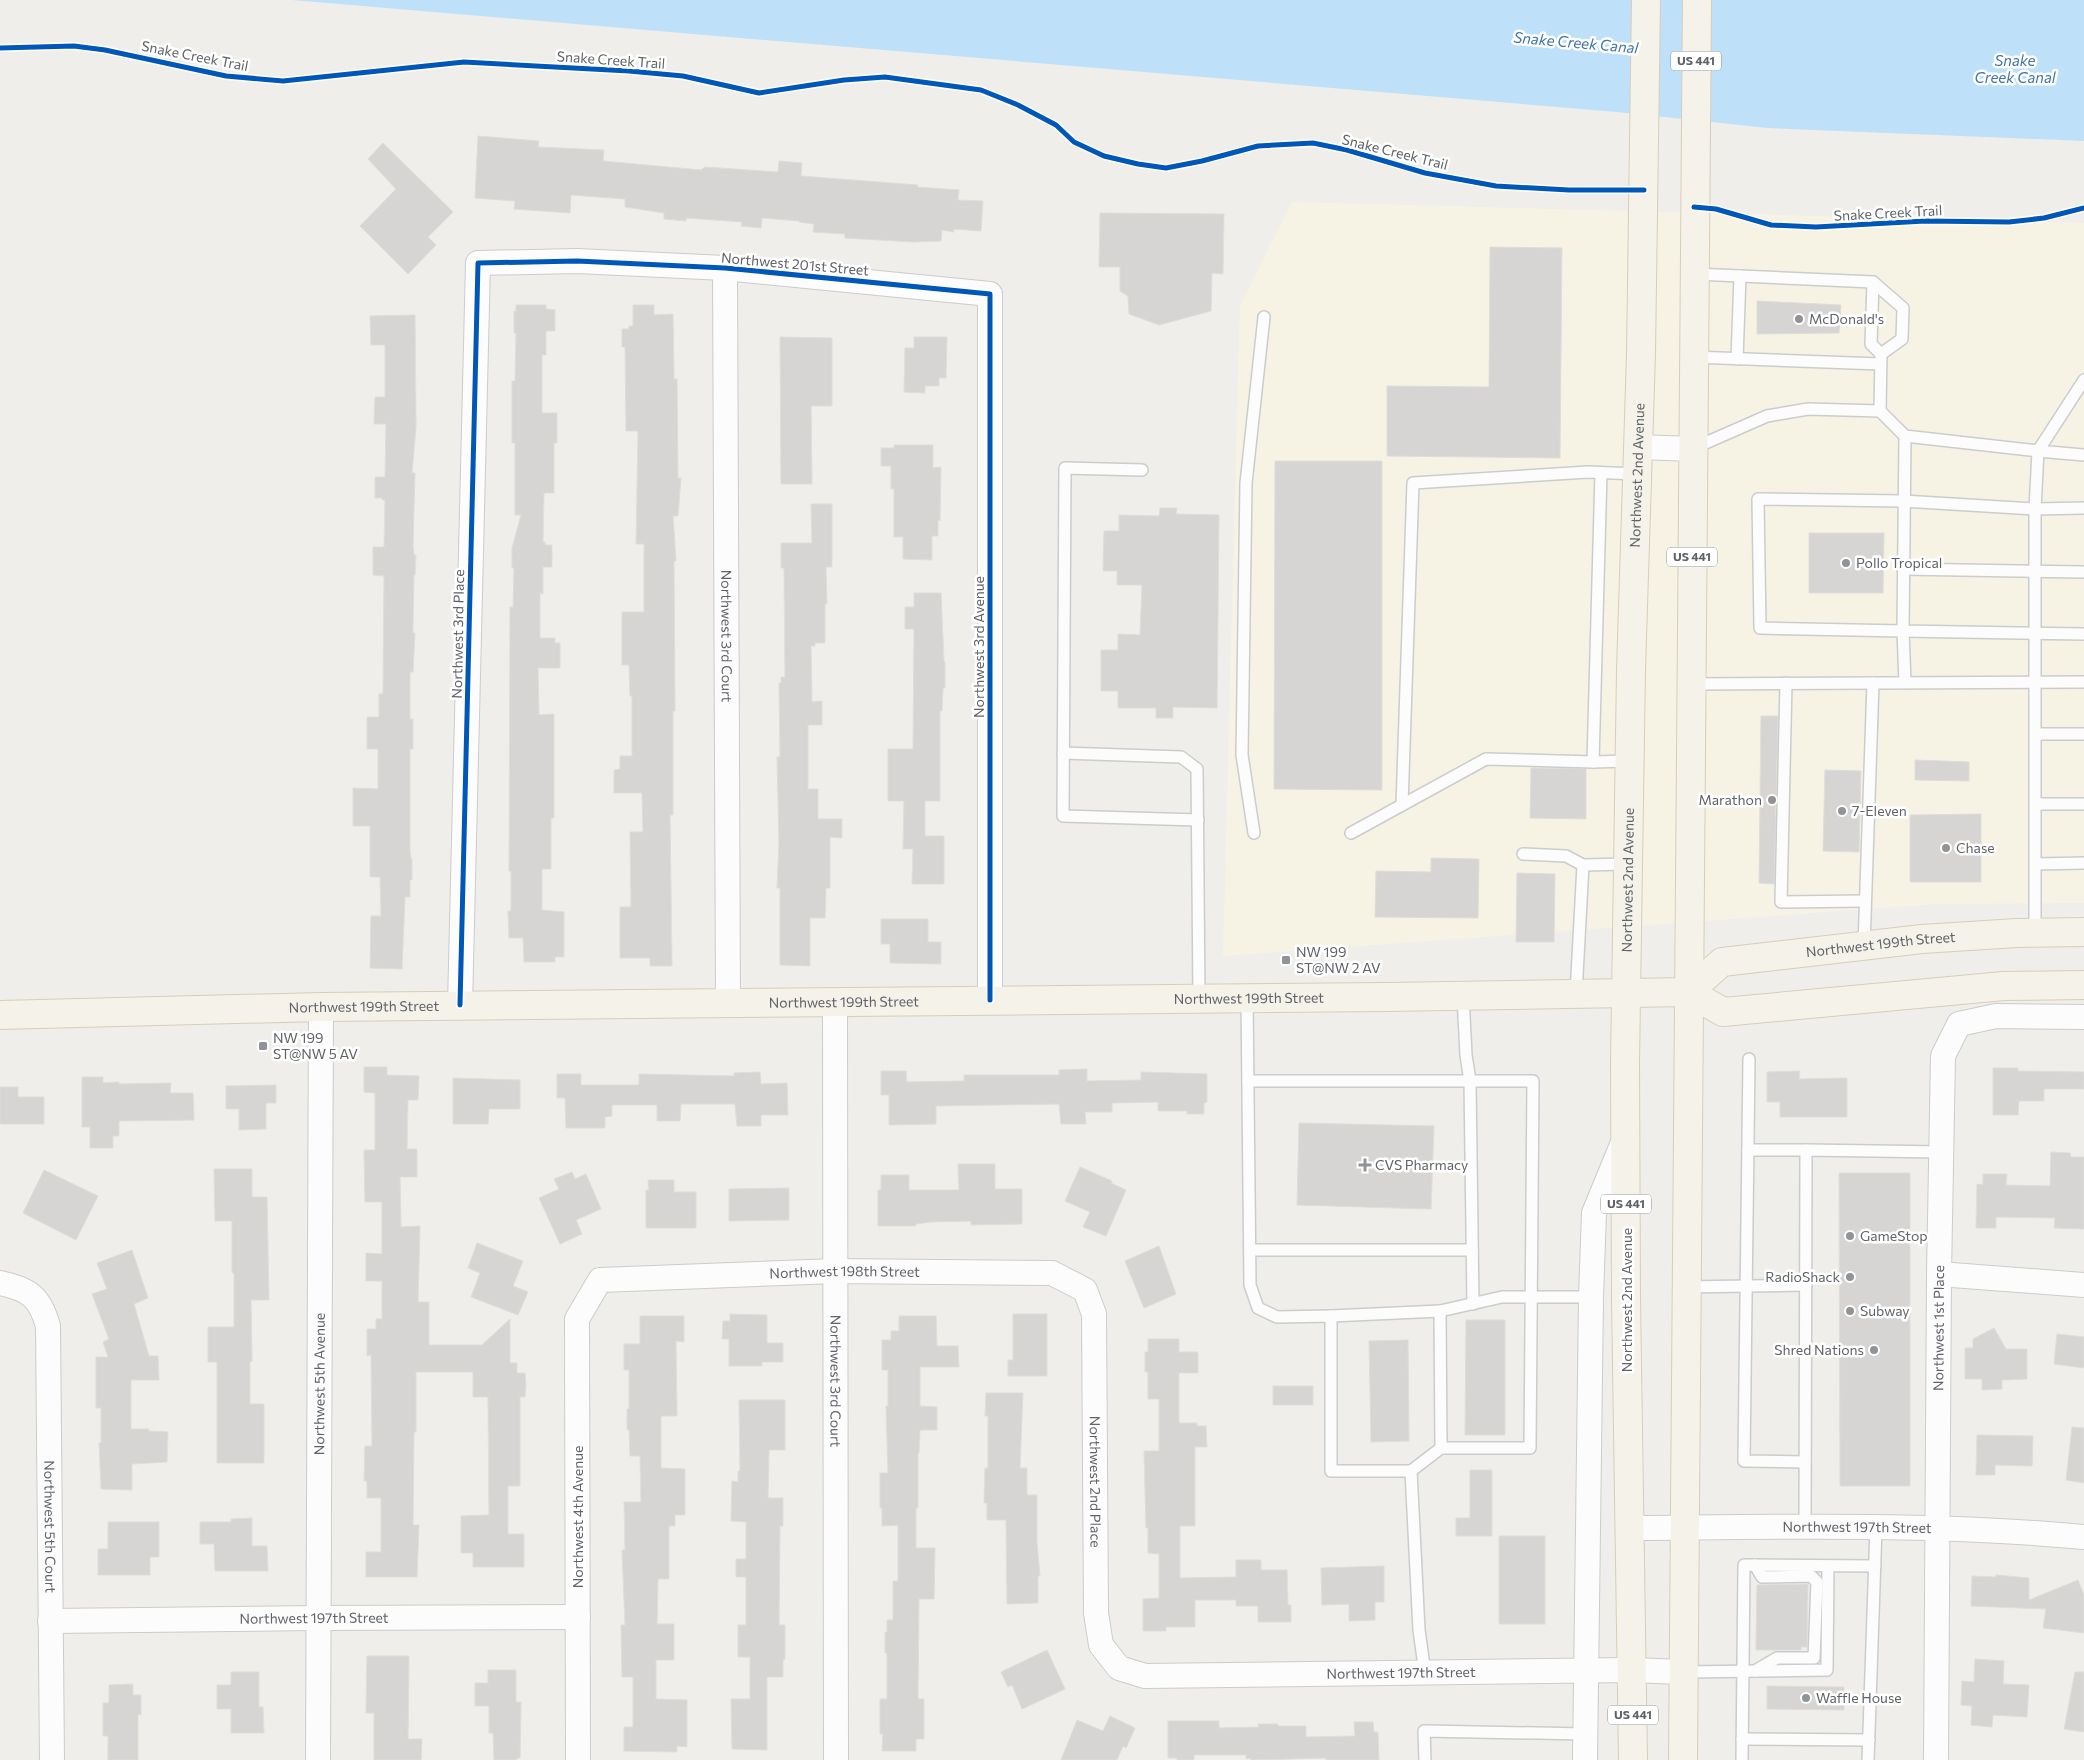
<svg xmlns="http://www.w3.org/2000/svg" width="2084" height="1760" font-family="Commissioner,sans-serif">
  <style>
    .commercial { fill: #f7f3e4 }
    .water { fill: #bfe0f9 }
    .building { fill: #d6d5d3; stroke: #deddd9 }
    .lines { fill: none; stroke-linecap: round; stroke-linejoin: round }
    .lane-casing { stroke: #cbcccc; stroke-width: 14 }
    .street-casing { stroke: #cbcccc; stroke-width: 26 }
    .primary-casing { stroke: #d7ceb8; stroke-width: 30 }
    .lane { stroke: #fdfcfc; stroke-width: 11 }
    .street { stroke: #fdfcfc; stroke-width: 24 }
    .primary { stroke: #f4f2e9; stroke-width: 28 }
    .cycleway-casing { stroke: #fff; stroke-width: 8 }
    .cycleway { stroke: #0057b8; stroke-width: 5 }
    .poi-dot { fill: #919496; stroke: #fff; stroke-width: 2 }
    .labels { text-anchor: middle; stroke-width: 5; stroke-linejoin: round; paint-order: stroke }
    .shield { fill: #fff; stroke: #8f9295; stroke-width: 1 }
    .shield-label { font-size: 12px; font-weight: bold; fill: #5f6368 }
    .street-label { font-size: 14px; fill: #5f6368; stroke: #fff }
    .poi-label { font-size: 14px; fill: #5f6368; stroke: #fff; text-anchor: start }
    .water-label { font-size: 15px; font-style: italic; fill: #4174aa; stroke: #fff }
  </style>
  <rect width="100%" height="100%" fill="#efeeea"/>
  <path class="commercial" d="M1292,202l792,21v680l-148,1 -713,52 17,-650z"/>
  <path class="water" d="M292,0h1792v141l-316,-13 -151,-16z"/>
  <g class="building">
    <path d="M478,136l61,5 -1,6 66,3 -1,11 98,9 4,-3 73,5 1,-11 23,2 -1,13 117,9 -1,2 42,3 -1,10 25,1 -2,30 -27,-2v3l-12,-2 -1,11 -28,1 -68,-4v-4l-32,-2 1,-8 -15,-2v-1l-37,-3 -1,10 -20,-2 1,-4 -56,-4v3l-22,-2v-6l-39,-6v-8l-54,-4 -1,18 -56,-4 1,-8 -40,-3z"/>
    <path d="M383,143l70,69 -25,25 8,8 -28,29 -48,-48 36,-37 -28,-30z"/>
    <path d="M1100,213l124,1 -1,60 -11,-1 -1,38 -52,14 -30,-11 -1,-18 -8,-5v-24h-21z"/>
    <path d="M1490,247l72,1 -2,210 -173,-2v-70l102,1z"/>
    <path d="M1757,301l84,4 -2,28 -82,1z"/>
    <path d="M516,305h30v4l9,1v21h-9v24h-4v58h15v30h-3v50h-10l-1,49h2v3h7v22h-9v27l-3,-1v45h15v5h5v25h-22l1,47 15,-1v104h-3v51h-9v41l22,2v45h-9v5h-31l-1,-24h-14l-1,-27h3v-40h-2l1,-264h3l1,-39h-2v-20l9,-33h-6v-72h-3v-62h3l1,-48h-2v-22l2,1z"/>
    <path d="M633,305h21v10l19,-1 1,65h3l1,99h3l-3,38h-5l3,45h-2l1,150h-2v104h-3l2,151h-22v-8h-30v-51h11l-1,-75h13l-1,-39h-28v-23l6,-1v-13h12v-60h-2l-1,-31h-7v-53h22v-68h-8l2,-113h-12l-1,-84h-3v-18h7v-3h4z"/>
    <path d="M415,315l1,112 -4,46h3l-2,74 1,8h2l-1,20h-1l-1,49v9h2l-2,39h-3v47h3v30h-3v101l1,9h1v21h-2v17h-5l-3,72 -32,-1 1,-52h10l-1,-39h-10v-51h-17v-38l25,1v-40h-11v-32h12v-23h4l1,-118 -11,-1v-28h11l1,-47h-3v-2h-7v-21h10l1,-53h-12l1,-27h10v-52h-14l-1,-29z"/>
    <path d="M780,337l52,1v68h-21l1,78h-31z"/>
    <path d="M914,337h33l-1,41h-7v8h-14v7l-21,-1 1,-44h9z"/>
    <path d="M894,445h39v23l8,-1 -1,54 -2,-1v16h-6v24l-29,-1v-22h-9v-48h-3v-23h-10v-18h13z"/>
    <path d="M1275,461h107v329l-108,-1z"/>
    <path d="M811,504h21v63h-6l1,37h-2v39h-10v3h-4l1,56 10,-1v24h-14v64h10v30h24v19l-12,-1v51h-4l-1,30h-15v48l-30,-1v-77h-3l2,-45 -2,-86h3l-1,-74h2v-6h4l-1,-109h-3v-25h31z"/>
    <path d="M1160,508h17l-1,6 43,1 -2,193 -44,-1v11h-17v-10h-38v-17h-17v-41h17v-16l22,1 2,-50h-25v-14h-14l1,-40h15v-16l40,1z"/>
    <path d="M1809,533h75l-1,60h-74z"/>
    <path d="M914,593h27l3,69h1v26h-2l-1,23h-2v90h-15v35h19v48h-32l1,-35h-10l1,-48h-16v-52h25l1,-120h-9v-22h9z"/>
    <path d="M1761,716h17l-4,168 -15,-1z"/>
    <path d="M1915,760l54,2v19l-54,-1z"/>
    <path d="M1531,768l55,1v50l-56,-1z"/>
    <path d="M1825,770l36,1 -2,81 -36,-1z"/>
    <path d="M1981,814v68h-71v-67z"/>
    <path d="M1431,858l48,1 -1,59 -103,-1 1,-46 55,1z"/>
    <path d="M1517,873l38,1 -1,68h-38z"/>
    <path d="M881,919h47v23h13v22l-51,-1v-19h-9z"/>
    <path d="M364,1067h23v8l32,1 -1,24h-10l-1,49h10v28h-17l1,50 19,-1 -2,76h11v43h53l28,-26v44h7v10h8l1,12 -1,12h-5v89h-12v48h16v33h-51v-14h-12v-37l28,-1 -1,-118h-15v-25h-57v60h-2l-1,93h6l-2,52h-51v-25h15v-54h-14v-17h-3l1,-35h7l-1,-91 -4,1v-27h9v-10h6v-38h-16v-28l16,1v-52h-17l-1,-52h11v-57l-11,-1z"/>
    <path d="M1993,1068h25v3l66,1v17h-40v12h-25l-1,14h-25z"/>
    <path d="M1087,1069v12l54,-1v-8l66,2v28l-3,1v11h-17v-3h-29v-9l-46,1v9h-27l1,12h-25l-2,-20 -123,2v18l-47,1v-30h-8v-24h25l1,11 57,-1v-6h95v-5z"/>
    <path d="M1800,1071l-1,8 48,-1v39h-67v-15h-13v-30z"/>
    <path d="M760,1072l1,12 26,-1 1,32h-27v11h-24l-2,-22h-54l-1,17h-23v-16h-45v11l-7,1v11h-39l-1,-30h-8v-24h24v11h58v-11l95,2v-3z"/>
    <path d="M82,1077h21v6l16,-1v2l52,-1 -1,10h23l1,27 -75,1v15h-6v12h-23v-21h-8z"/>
    <path d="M453,1078l67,2v29h-31l-1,15h-35z"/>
    <path d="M276,1085v18h-10v26l-27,1v-21h-13v-23z"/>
    <path d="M0,1087h18v10h26v27h-44z"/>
    <path d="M1299,1123l135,3 -3,83 -134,-4z"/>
    <path d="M2051,1152l19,1 1,4h13v72l-30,-1 1,-10 -59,-1v11h-20l1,-44 6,1v-11h24l-1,11 44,1z"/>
    <path d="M958,1164h37v25h27v35l-51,1v-4l-40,1 -15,2 -1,2h-37v-36h3v-15h28v15h50z"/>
    <path d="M1080,1167l32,14 -1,2 15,7 -20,46 -23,-9 7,-15 -25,-11z"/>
    <path d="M214,1169h38v28h15l2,103h-18l1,61 -2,1v42h14v59h-47v-101h-9v-35h26v-54h-2v-52h-17z"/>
    <path d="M44,1170l54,26 -22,44 -53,-27z"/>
    <path d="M572,1172l3,7 11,-5 15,35 -25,11 6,14 -22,10 -21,-46 20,-9 -5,-10z"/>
    <path d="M1839,1173h71v313h-70z"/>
    <path d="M648,1180h26v12h22v36h-50v-38h3z"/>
    <path d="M789,1188v32l-60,1v-32z"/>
    <path d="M477,1243l46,18 -10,25 15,6 -10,23 -47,-18 9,-24 -12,-5z"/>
    <path d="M1159,1246l17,48 -32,14 -19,-47z"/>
    <path d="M132,1250l16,48 -14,6 15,52h9l1,24h-28v49h18l-1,2 20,1 -1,30 -35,2v26l-31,-1 -2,-46h2v-35h-5v-51h12l-5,-15 6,-3 -17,-45 15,-5 -10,-26z"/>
    <path d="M730,1314l37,1v28h16v19h-21v4h-33v-27h-7l1,-18h7z"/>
    <path d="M1013,1314h34v62h-39v-16h5z"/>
    <path d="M640,1316h44v26l-8,-1 1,75h-16v52l24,1v46h-10v11h-6v53h-11l-1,45h17v36h-18v39l31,1v47l-10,-1v6l-53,-1v-24h9v-50h-11l-1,-52h4l-3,-75h3l-1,-48h17l-1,-46h-10l-1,-27 -2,1v-21h2v-39h-5v-26h16z"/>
    <path d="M899,1316h37l1,30h21l1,21h-39v39l17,1v23h-17l-1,23h-1v55h-2v40h19l-1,51h-15l-1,100h6v40h-8v12h-34l1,-17h-3v-35h7v-46h-2v-21h2v-12h6v-39h5v-56l-16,1v-18h-2v-35h8l-2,-67h2v-36h-6v-30h9v-9h8z"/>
    <path d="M1466,1320h39v115h-40z"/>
    <path d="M1994,1328l12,21h21v30l-25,1v9l-20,1v-11h-17v-31h8v-9z"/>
    <path d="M2057,1334l27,3v31l-30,-4z"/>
    <path d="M1148,1339h31v13h19v21h-19v50h18v3h9l1,21h-12v79h-15v52l56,-1v-17h25v10h26l1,35h3v17h-33v-16h-22v-6h-41v27h-29v4h-23v-32l16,-1v-44l-11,-1v-25h-2l-2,-77h15v-52h-11v-27h-3v-20h3z"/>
    <path d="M1408,1340l1,101 -38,1 -2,-101z"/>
    <rect x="1273" y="1386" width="40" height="19"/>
    <path d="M986,1393h37l-3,75h7v27h10v48l3,33h-2v27l-31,1 -1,-84h-19v-17h-3l1,-35h3v-52h-3z"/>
    <path d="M739,1400h46v50h-16l-1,48h15v28h-3l-1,99h6v34l-2,1v17h-16v73l-35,-1 -1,-50h19v-42h-12v-32h8v-48h-10v-18h10v-37l-15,-1 1,-40 6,1v-11h2z"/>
    <path d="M2072,1427l12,1v55l-18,-3z"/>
    <path d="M1977,1435l56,1 -1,30 -37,-1v10h-19z"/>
    <path d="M1470,1470h22v66h-36v-18h14z"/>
    <path d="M252,1518v28h15l1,25h-53l-1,-27h-14v-22h31v-3z"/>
    <path d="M108,1522h51v35h-9v18h-52v-26h10z"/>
    <rect x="1499" y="1536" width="46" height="88"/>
    <path d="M1384,1566v36h-9v18l-26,1v-17l-27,1 -1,-37z"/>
    <path d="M1996,1575l33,3v22l49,-20 6,15v38l-41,-5 3,-19 -75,-3 1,-30 24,1z"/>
    <path d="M1808,1584l-1,63h-6v3h-45l1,-65z"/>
    <path d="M1047,1650l18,39 -43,20 -10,-24 -4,2 -7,-15z"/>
    <path d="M367,1656h42l-1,83h14l-1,21h-47v-47h-8z"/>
    <path d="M1975,1659l29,2 -1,23 26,1 -2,32 -34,-2 -1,12 -21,-2 1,-19 -11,-1 1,-24 12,1z"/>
    <path d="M488,1670h28v32h5l-1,56h-3v2h-23l-1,-27h-4v-27h-14v-23h13z"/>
    <path d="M231,1672h28v35h4l1,26h-33v-24h-14v-24h14z"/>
    <path d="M2075,1672h9v60l-20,-3z"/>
    <path d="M133,1684v11h8v20l-3,-1v46h-30v-24h-5v-33h6v-18z"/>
    <path d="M1767,1686l77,1v23l-77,-1z"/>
    <path d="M1110,1716l25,12 -9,20 -3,-2 -6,14h-56l16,-40 26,11z"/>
    <path d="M1168,1721h51v7l40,-1 -1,-3h20v2h28v11l49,-1 -1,-14h19l1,10h4l1,28h-53v-2l-75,2v-2l-5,1v-4h-52v5h-17v-2h-9z"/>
  </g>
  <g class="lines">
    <g class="lane-casing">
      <g id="lane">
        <path d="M1695,274l178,8 30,26 -1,31 -21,15"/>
        <path d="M1873,282l-2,62 10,10 -1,57"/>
        <path d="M1693,357l187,7"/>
        <path d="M1737,359l3,-83"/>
        <path d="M2084,380l-46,71 46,4"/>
        <path d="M1905,436l-2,195 181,3"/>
        <path d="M1694,448l73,-32 41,-7 72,2 25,25 133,15 -3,58v424"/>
        <path d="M1142,470l-77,-2 -2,348 135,4"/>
        <path d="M1903,569l181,3"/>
        <path d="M1905,682l-2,-51 -143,-3 -2,-129 145,2 132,8 49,-1"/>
        <path d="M1786,683l-5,219 84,-1"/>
        <path d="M1691,684l393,-2"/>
        <path d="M2036,734h48"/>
        <path d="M1063,753l118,4 16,12 2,229"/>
        <path d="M1593,762l8,-289"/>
        <path d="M2036,804h48"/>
        <path d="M1402,805l11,-322 175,-11 49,2"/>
        <path d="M1254,833l-12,-78 4,-272 18,-166"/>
        <path d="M1351,833l135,-74 107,3 37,-1"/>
        <path d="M1523,854l43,2 17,9 44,-1"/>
        <path d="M2036,864l48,-1"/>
        <path d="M1864,946l9,-263"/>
        <path d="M1576,994l7,-129"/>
        <path d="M1463,996l3,59 4,26 3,223"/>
        <path d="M1247,998l3,287 8,23 19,9 54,-1v155h80l8,159 6,43"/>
        <path d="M1749,1059l-5,402 61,1"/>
        <path d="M1248,1081h285l-3,367h-89"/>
        <path d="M1748,1150h58"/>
        <path d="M1250,1250h222"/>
        <path d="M1686,1287l120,-2"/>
        <path d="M1331,1316l109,-5 62,-14h89"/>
        <path d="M1411,1471l30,-23 -1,-137"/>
        <path d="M1805,1528l1,-378 135,2"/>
        <path d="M1755,1565l7,12 49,-1 6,6 -3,76h-37l-22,13"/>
        <path d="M1684,1672l143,-2 1,-104"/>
        <path d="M1742,1739l127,1"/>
        <path d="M1425,1760l-1,-29 161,3"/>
        <path d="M1742,1760l2,-195 131,1"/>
        <path d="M1868,1760l8,-232"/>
      </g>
    </g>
    <g class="street-casing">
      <g id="street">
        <path id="s1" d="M725,268l3,735"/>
        <path d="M1638,447l55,2"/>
        <path id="s2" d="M835,1002l1,758"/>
        <path d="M460,1005l18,-742 99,-2 148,7 265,26v706"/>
        <path d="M1939,1274l145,11"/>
        <path id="s3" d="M0,1283c29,6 40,14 48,43l4,434"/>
        <path id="s4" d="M1629,1528c152,-1 304,-5 455,9"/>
        <path id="s5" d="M50,1621l268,-3 260,-1"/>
        <path id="s6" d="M318,1760l3,-753"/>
        <path id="s7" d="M578,1760l-1,-441 23,-39 236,-9 216,2 33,17 9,24 2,299 5,32 18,23 26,8 486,-6 53,2"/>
        <path d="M1585,1760l6,-463 3,-84 30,-73"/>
        <path id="s8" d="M1936,1760l3,-486 4,-218 16,-32 37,-8 88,1"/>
      </g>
    </g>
    <g class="primary-casing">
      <g id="primary">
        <path id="s9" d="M1688,992l34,-30 200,-23 95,-6 67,-1"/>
        <path id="s10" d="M0,1015l321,-8 1066,-10 301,-5 35,20 281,-26 80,-1"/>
        <path id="s11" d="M1633,1760l-7,-462 -1,-235 6,-393 10,-316 5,-354"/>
        <path d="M1683,1760l14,-1760"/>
      </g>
    </g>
    <use href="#lane" class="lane"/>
    <use href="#street" class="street"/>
    <use href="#primary" class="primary"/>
    <g class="cycleway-casing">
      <g id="cycleway">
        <path d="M0,48l74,-2 31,4 121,26 57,5 181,-19 165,9 54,5 76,17 85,-13 41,-3 96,13 37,15 38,20 18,17 30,14 34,8 28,4 36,-7 56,-15 55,-3 34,7 78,23 71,13 73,4h75"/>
        <path d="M1694,207l22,2 55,16 45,2 109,-6 84,1 35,-4 40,-10"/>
        <path d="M460,1005l18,-742 99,-2 148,7 265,26v706"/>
      </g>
    </g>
    <use href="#cycleway" class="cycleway"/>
  </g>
  <g class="poi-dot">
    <circle cx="1799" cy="319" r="5"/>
    <circle cx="1846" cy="563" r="5"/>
    <circle cx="1772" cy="800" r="5"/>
    <circle cx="1842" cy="811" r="5"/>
    <circle cx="1946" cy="848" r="5"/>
    <rect x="1281" y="955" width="10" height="10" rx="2.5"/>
    <rect x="258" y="1041" width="10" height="10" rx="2.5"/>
    <path d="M1362.5 1157.5h5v5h5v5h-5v5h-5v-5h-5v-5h5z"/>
    <circle cx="1850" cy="1236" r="5"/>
    <circle cx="1850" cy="1277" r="5"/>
    <circle cx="1850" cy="1311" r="5"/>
    <circle cx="1874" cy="1350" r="5"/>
    <circle cx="1806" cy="1698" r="5"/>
  </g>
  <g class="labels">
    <g class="shield">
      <rect x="1671" y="51.5" width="50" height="19" rx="4"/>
      <rect x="1667" y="547.5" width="50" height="19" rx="4"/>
      <rect x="1601" y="1194.5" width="50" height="19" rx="4"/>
      <rect x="1608" y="1705.5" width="50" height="19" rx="4"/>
    </g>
    <g class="shield-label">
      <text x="1696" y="65">US 441</text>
      <text x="1692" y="561">US 441</text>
      <text x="1626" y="1208">US 441</text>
      <text x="1633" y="1719">US 441</text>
    </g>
    <g class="street-label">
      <text transform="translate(195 56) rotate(11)" y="5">Snake Creek Trail</text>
      <text transform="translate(611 60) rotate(4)" y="5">Snake Creek Trail</text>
      <text transform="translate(1395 152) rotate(14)" y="5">Snake Creek Trail</text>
      <text transform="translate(1888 213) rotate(-3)" y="5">Snake Creek Trail</text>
      <text transform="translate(795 264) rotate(5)" y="5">Northwest 201st Street</text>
      <text dy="5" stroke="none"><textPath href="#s11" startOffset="1285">Northwest 2nd Avenue</textPath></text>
      <text transform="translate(458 634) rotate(-89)" y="5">Northwest 3rd Place</text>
      <text dy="5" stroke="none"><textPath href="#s1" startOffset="368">Northwest 3rd Court</textPath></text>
      <text transform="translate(979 647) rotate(-90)" y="5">Northwest 3rd Avenue</text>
      <text dy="5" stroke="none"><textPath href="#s11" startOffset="880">Northwest 2nd Avenue</textPath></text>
      <text dy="5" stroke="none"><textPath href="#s9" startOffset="205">Northwest 199th Street</textPath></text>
      <text dy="5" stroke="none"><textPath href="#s10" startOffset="1249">Northwest 199th Street</textPath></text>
      <text dy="5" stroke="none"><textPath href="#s10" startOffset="844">Northwest 199th Street</textPath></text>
      <text dy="5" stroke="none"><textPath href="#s10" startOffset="364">Northwest 199th Street</textPath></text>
      <text dy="5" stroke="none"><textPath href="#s7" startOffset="731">Northwest 198th Street</textPath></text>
      <text transform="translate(1627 1300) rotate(-90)" y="5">Northwest 2nd Avenue</text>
      <text dy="5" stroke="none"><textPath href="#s8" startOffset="432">Northwest 1st Place</textPath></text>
      <text dy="5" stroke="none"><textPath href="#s2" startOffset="379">Northwest 3rd Court</textPath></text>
      <text dy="5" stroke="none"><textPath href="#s6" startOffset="376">Northwest 5th Avenue</textPath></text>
      <text dy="5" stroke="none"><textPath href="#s7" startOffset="1169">Northwest 2nd Place</textPath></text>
      <text transform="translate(578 1517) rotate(-90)" y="5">Northwest 4th Avenue</text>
      <text dy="5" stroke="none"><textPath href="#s3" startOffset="270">Northwest 5th Court</textPath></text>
      <text dy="5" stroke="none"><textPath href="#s4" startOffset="228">Northwest 197th Street</textPath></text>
      <text dy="5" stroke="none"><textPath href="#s5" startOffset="264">Northwest 197th Street</textPath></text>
      <text dy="5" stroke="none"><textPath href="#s7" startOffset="1645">Northwest 197th Street</textPath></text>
    </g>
    <g class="poi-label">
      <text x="1809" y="324">McDonald's</text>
      <text x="1856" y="568">Pollo Tropical</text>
      <text x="1762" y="805" text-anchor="end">Marathon</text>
      <text x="1852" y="816">7-Eleven</text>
      <text x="1956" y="853">Chase</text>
      <text x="1296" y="957">NW 199<tspan x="1296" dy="16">ST@NW 2 AV</tspan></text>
      <text x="273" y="1043">NW 199<tspan x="273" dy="16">ST@NW 5 AV</tspan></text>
      <text x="1375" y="1170">CVS Pharmacy</text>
      <text x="1860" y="1241">GameStop</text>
      <text x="1840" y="1282" text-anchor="end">RadioShack</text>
      <text x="1860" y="1316">Subway</text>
      <text x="1864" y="1355" text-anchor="end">Shred Nations</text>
      <text x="1816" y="1703">Waffle House</text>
    </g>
    <g class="water-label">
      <text transform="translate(1576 43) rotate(5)" y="5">Snake Creek Canal</text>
      <text x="2015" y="66">Snake<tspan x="2015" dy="17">Creek Canal</tspan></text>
    </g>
  </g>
</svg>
